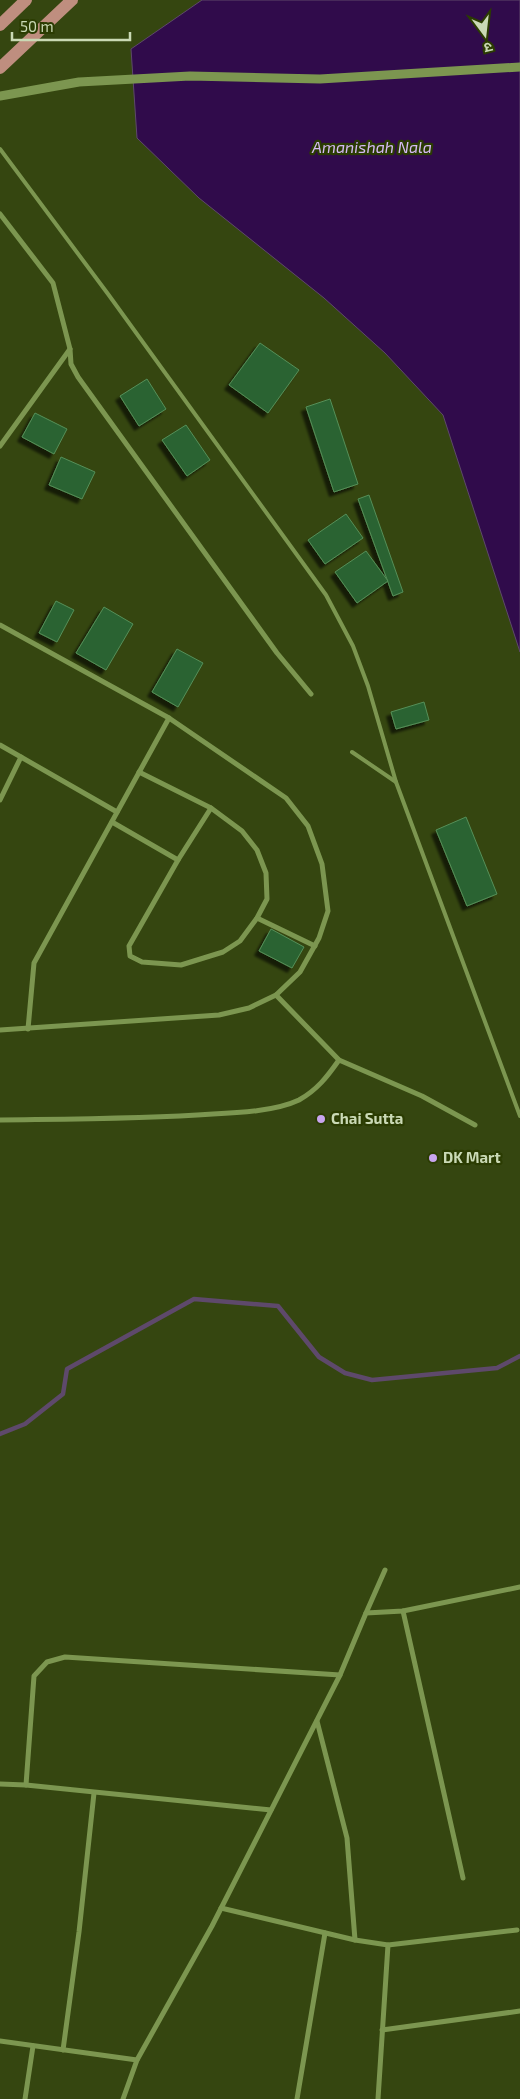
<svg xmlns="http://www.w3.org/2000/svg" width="520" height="2099" font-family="'Exo 2','Noto Sans Devanagari',sans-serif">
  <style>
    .water { fill: #300b4b; stroke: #5e496b }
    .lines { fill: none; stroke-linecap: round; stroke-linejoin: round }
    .stream { stroke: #5e496b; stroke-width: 4.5 }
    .building { fill: #2a6431; stroke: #558f59; filter: url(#shadow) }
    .service { stroke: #7c9650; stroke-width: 4 }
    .minor { stroke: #7c9650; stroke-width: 5 }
    .tertiary { stroke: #7c9650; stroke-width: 9 }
    .primary { stroke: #bf8e7f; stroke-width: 12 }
    .poi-dot { fill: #c8a5ee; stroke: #2b3c02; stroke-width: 2 }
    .labels { text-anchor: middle; stroke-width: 4.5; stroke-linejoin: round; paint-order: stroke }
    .poi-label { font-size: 15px; font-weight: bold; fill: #cad9b5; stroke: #2b3c02; text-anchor: start }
    .water-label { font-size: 16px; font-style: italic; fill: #d5baf4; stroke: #2b3c02 }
  </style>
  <defs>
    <filter id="shadow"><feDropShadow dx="-4.5" dy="4.5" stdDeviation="1" flood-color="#0009"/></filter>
  </defs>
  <rect width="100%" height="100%" fill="#354610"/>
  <path class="water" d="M202,0h318v652l-77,-237 -58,-62 -61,-55 -125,-100 -62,-60 -6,-89z"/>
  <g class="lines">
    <path class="stream" d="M0,1434l25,-10 38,-30 4,-25 127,-70 84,7 41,51 26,16 27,7 125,-12 23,-12"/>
  </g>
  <g class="building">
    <path d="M260,343l39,27 -31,43 -39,-28z"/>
    <path d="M147,379l19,30 -27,17 -19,-30z"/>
    <path d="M330,399l28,85 -24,8 -28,-85z"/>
    <path d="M35,413l32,16 -13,25 -32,-17z"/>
    <path d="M186,425l24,35 -23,16 -25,-36z"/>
    <path d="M61,457l34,15 -13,27 -33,-14z"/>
    <path d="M369,495l34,97 -10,4 -35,-97z"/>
    <path d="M346,514l17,24 -38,26 -17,-24z"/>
    <path d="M366,551l22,30 -31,22 -22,-31z"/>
    <path d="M56,601l18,9 -17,32 -18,-9z"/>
    <path d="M104,607l29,17 -27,46 -30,-17z"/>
    <path d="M177,649l26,14 -25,44 -26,-15z"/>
    <path d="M424,702l5,18 -33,9 -5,-17z"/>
    <path d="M466,817l31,77 -30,12 -31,-76z"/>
    <path d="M271,929l33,18 -12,21 -33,-17z"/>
  </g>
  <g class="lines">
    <g class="service">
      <path d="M0,149l108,145 218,301 27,51 15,40 28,96 124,334"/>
      <path d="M352,752l44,30"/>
    </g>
    <g class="minor">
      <path d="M0,214l53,69 17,66 1,15 7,13 199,276 34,41"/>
      <path d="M0,446l70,-97"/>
      <path d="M0,625l169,93 117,80 22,28 14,38 6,47 -9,27 -19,34 -24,23 -27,13 -30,7 -219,15"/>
      <path d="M0,745l117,67"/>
      <path d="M0,800l21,-43"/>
      <path d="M112,822l66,38 -49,86 1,10 12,6 39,3 42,-13 17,-11 17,-23 10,-19 -1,-26 -9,-23 -15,-19 -31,-23 -72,-36"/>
      <path d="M178,860l33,-52"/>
      <path d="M257,918l58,28"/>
      <path d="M276,995l63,65 83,36 53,29"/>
      <path d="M28,1029l6,-66 135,-245"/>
      <path d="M0,1120c71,-1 142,-1 213,-6 25,-1 63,-3 86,-14 18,-10 28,-23 40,-40"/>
      <path d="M403,1611l60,267"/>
      <path d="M366,1613l19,-43"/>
      <path d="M317,1721l30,117 8,102"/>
      <path d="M0,1784l26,1 245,25"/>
      <path d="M26,1785l8,-109 13,-14 18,-5 275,18"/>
      <path d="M221,1908l134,32 33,5 129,-15"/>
      <path d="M382,2030l138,-19"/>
      <path d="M0,2041l137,19"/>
      <path d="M63,2050l16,-118 15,-139"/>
      <path d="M25,2099l8,-53"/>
      <path d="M123,2099l14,-39 75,-134 128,-251 26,-62 37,-2 117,-24"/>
      <path d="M297,2099l28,-166"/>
      <path d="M378,2099l10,-154"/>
    </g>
    <path class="tertiary" d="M0,96l79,-14 111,-6 130,3 200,-12"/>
    <g class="primary">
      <path d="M0,25l26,-25"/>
      <path d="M0,68l72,-68"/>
    </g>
  </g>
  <g class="poi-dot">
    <circle cx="321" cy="1119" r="5"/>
    <circle cx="433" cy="1158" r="5"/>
  </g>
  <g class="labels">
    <g class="poi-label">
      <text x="331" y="1124">Chai Sutta</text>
      <text x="443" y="1163">DK Mart</text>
    </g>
    <g class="water-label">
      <text x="372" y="153">Amanishah Nala</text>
    </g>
  </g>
  <g transform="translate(485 35) rotate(165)" stroke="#2b3c02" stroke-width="4" paint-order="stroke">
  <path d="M0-4L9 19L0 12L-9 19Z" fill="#cad9b5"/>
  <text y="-8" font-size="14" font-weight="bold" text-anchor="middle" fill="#cad9b5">उ</text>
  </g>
  <path d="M12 32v8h118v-8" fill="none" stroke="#cad9b5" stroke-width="2.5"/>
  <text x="20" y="32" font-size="15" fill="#cad9b5" stroke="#2b3c02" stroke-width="4" paint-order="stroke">50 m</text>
</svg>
